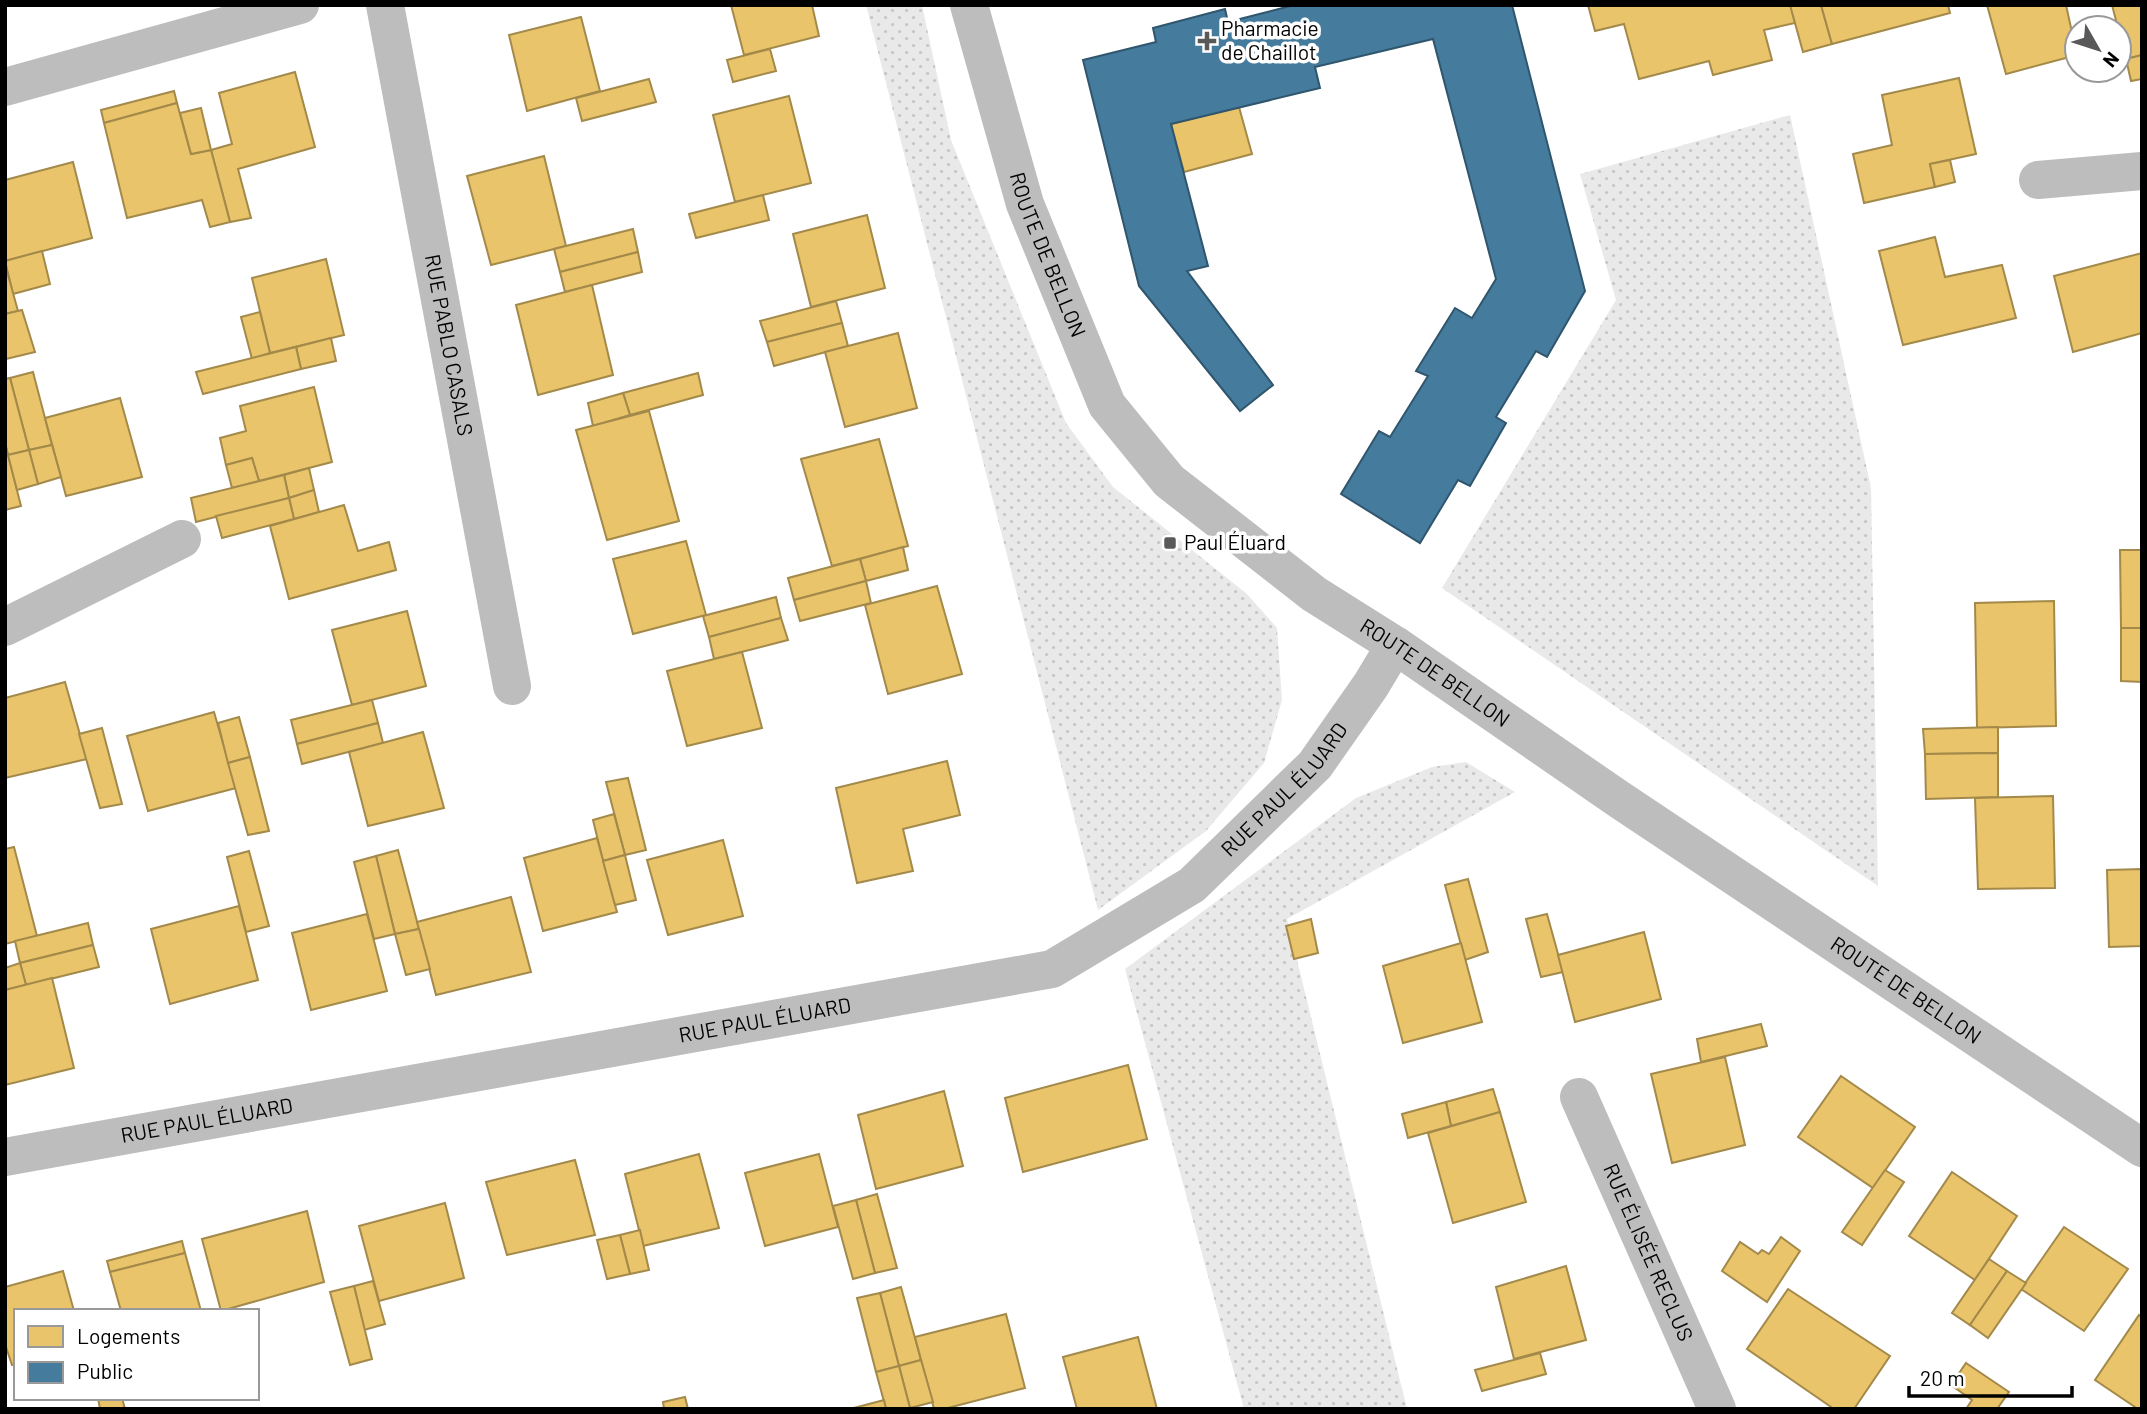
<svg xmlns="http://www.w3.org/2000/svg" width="2147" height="1414" font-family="Barlow,sans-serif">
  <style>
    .grass { fill: url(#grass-dots) }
    .homes { fill: #e9c46a; stroke: #a3894a; stroke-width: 2 }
    .public { fill: #457b9d; stroke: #30566e; stroke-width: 2 }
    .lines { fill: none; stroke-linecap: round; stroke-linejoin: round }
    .street { stroke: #bdbdbd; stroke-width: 38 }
    .poi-dot { fill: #595959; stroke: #fff; stroke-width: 2.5 }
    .labels { text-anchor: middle; stroke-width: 7; stroke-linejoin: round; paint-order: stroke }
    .poi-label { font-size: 21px; fill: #000; stroke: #fff; text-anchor: start }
    .street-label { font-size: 21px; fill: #000; stroke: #fff }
  </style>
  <defs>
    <pattern id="grass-dots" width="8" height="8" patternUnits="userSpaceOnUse" patternTransform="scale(1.75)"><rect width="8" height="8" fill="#e9e9e9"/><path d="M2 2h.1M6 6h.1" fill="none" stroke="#c6c6c6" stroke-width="1.8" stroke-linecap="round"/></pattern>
  </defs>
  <rect width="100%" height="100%" fill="#fff"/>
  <g class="grass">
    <path d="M866,5h56l29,135 115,283 47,64 134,107 30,34 5,72 -18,63 -58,68 -108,79z"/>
    <path d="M1790,115l81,373 7,398 -436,-298 174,-288 -36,-126z"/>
    <path d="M1466,762l49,30 -228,127 120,490h-163l-119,-440 231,-171 76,-31z"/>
  </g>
  <g class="homes">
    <path d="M731,5h81l7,31 -75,19z"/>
    <path d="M1588,5h203l4,18 -31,7 8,30 -59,15 -4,-14 -70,18 -15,-55 -29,7z"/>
    <path d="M1790,5h31l11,39 -29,8z"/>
    <path d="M1821,5h127l2,8 -118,31z"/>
    <path d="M1987,5h79l11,50 -71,19z"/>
    <path d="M2112,5h30v50l-16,4z"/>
    <path d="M581,17l19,74 -73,20 -18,-76z"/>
    <path d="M770,49l6,22 -43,11 -6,-22z"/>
    <path d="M2142,55v24l-11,2 -5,-22z"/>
    <path d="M295,72l20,75 -77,22 13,49 -21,4 -19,-72 21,-6 -13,-51z"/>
    <path d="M1959,78l17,76 -46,10 5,23 -71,16 -11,-49 39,-9 -10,-50z"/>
    <path d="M649,79l7,23 -74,19 -6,-23z"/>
    <path d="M174,91l3,12 -73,20 -3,-13z"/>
    <path d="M789,96l22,87 -76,19 -22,-87z"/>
    <path d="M177,103l14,51 20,-4 19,72 -20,5 -8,-27 -75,18 -23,-95z"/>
    <path d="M1239,107l13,47 -68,18 -13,-48z"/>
    <path d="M201,108l10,42 -20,4 -11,-41z"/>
    <path d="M544,156l22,90 -75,19 -24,-89z"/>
    <path d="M1950,160l5,22 -20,5 -5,-23z"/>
    <path d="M73,162l19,76 -87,23v-81z"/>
    <path d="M763,195l6,25 -73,18 -7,-24z"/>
    <path d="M867,215l18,73 -74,19 -18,-73z"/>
    <path d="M633,229l5,23 -78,20 -6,-23z"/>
    <path d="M1935,237l10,40 57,-12 14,53 -113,27 -24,-94z"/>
    <path d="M42,251l8,33 -37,10 -8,-33z"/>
    <path d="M638,252l4,20 -77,20 -5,-20z"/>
    <path d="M2142,253v80l-69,19 -19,-76z"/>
    <path d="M326,259l18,76 -74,18 -18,-75z"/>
    <path d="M5,264l13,47 -13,3z"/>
    <path d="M592,285l21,90 -75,20 -22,-90z"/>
    <path d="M836,301l6,22 -75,19 -7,-21z"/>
    <path d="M22,310l13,42 -29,7 -1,-45z"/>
    <path d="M260,312l10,41 -18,6 -11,-42z"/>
    <path d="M842,323l6,23 -74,20 -7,-24z"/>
    <path d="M898,333l19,75 -72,19 -20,-75z"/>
    <path d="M331,338l5,23 -35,8 -5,-22z"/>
    <path d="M296,347l5,22 -98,25 -7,-22z"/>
    <path d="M33,372l19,73 -23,5 -19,-72z"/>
    <path d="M698,373l5,22 -73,20 -7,-22z"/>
    <path d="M10,378l19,72 -21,5 -3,-12v-64z"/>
    <path d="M314,387l18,75 -73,19 -7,-23 -26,7 -6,-27 26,-7 -6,-25z"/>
    <path d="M623,393l7,22 -37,11 -5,-23z"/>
    <path d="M120,398l22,79 -76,19 -21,-78z"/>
    <path d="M649,411l30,110 -72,19 -31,-110z"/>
    <path d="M879,439l29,107 -76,20 -31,-107z"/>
    <path d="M5,443l16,63 -16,4z"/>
    <path d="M52,445l9,32 -23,7 -9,-34z"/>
    <path d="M29,450l9,34 -21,6 -9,-35z"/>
    <path d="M252,458l7,23 -27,7 -6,-23z"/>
    <path d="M309,468l5,22 -25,8 -5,-23z"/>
    <path d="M284,475l5,23 -93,24 -5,-24z"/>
    <path d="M314,490l5,22 -25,7 -5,-21z"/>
    <path d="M289,498l5,21 -72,19 -6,-22z"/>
    <path d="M344,505l14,46 31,-9 7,28 -107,29 -19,-73z"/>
    <path d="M686,541l20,74 -73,19 -20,-75z"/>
    <path d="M903,547l5,23 -42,11 -6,-22z"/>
    <path d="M2120,550h22v78h-21z"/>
    <path d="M860,559l6,22 -72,19 -6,-22z"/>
    <path d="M866,581l5,22 -71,18 -6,-21z"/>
    <path d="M937,586l25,88 -74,20 -23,-89z"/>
    <path d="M776,597l5,21 -72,19 -6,-21z"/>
    <path d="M2054,601l2,125 -79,2 -2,-125z"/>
    <path d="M407,611l19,75 -74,19 -20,-75z"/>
    <path d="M781,618l7,22 -74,19 -5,-22z"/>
    <path d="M2121,628h21v54l-21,-1z"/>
    <path d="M742,652l20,76 -75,18 -20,-75z"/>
    <path d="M65,682l22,77 -82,19v-80z"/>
    <path d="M372,700l6,23 -81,21 -6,-24z"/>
    <path d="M214,712l22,76 -88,23 -21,-75z"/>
    <path d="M239,717l11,40 -22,6 -10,-40z"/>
    <path d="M378,723l5,20 -81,21 -5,-20z"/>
    <path d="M1998,727v26l-73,1 -2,-25z"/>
    <path d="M102,728l20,76 -22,4 -21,-74z"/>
    <path d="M423,732l21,76 -76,18 -19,-74z"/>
    <path d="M1998,753v44l-72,2 -1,-45z"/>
    <path d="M250,757l19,74 -21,4 -20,-72z"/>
    <path d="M947,761l13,54 -57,14 10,42 -56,12 -21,-95z"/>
    <path d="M628,778l18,72 -21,5 -19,-73z"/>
    <path d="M2053,796l2,92 -77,1 -3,-91z"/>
    <path d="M614,814l11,41 -22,6 -10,-41z"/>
    <path d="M597,838l20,74 -74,19 -19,-73z"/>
    <path d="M723,840l20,76 -75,19 -21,-75z"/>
    <path d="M14,847l23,89 -32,8v-95z"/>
    <path d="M398,850l21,79 -24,5 -19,-78z"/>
    <path d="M249,851l20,75 -23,6 -19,-75z"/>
    <path d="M625,855l11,45 -21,5 -12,-44z"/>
    <path d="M376,856l19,78 -21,5 -20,-77z"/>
    <path d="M2142,869v77l-33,1 -2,-77z"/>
    <path d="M1468,879l20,73 -23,8 -20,-75z"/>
    <path d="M511,897l20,75 -95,23 -19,-73z"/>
    <path d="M239,906l19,74 -88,24 -19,-75z"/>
    <path d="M367,914l20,77 -76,19 -19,-77z"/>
    <path d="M1547,914l16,58 -22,5 -15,-58z"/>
    <path d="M1311,919l7,34 -24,6 -8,-33z"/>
    <path d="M88,923l5,22 -73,18 -5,-22z"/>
    <path d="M419,929l11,40 -24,6 -11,-41z"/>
    <path d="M1644,932l17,67 -86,23 -17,-67z"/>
    <path d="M1461,943l21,79 -79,21 -20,-77z"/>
    <path d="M93,945l6,22 -73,18 -6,-22z"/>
    <path d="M20,963l6,22 -21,5v-22z"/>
    <path d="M52,978l22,90 -69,17v-95z"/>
    <path d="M1761,1024l6,22 -66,16 -4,-23z"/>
    <path d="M1725,1057l20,88 -73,18 -21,-89z"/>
    <path d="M1128,1065l19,74 -124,33 -18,-74z"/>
    <path d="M1841,1076l74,51 -42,61 -75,-51z"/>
    <path d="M1493,1089l7,23 -49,14 -5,-24z"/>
    <path d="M944,1091l19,75 -87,23 -18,-74z"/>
    <path d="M1446,1102l5,24 -43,12 -6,-24z"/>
    <path d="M1500,1112l26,90 -73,21 -25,-90z"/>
    <path d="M699,1154l20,74 -76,18 -18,-72z"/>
    <path d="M819,1154l19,73 -73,19 -20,-73z"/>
    <path d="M575,1160l20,75 -88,20 -21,-73z"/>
    <path d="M1885,1170l19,12 -42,63 -20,-13z"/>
    <path d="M1952,1172l65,44 -42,64 -66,-44z"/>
    <path d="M877,1194l20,74 -22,5 -19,-73z"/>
    <path d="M856,1200l19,73 -22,6 -20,-73z"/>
    <path d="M445,1203l19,75 -85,23 -20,-75z"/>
    <path d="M307,1211l17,71 -103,29 -19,-72z"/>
    <path d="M2064,1227l64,42 -44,62 -63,-42z"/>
    <path d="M640,1230l9,40 -19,4 -10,-39z"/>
    <path d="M620,1235l10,39 -23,5 -10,-39z"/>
    <path d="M1781,1237l19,14 -33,51 -45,-31 18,-29 18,12 4,-4 7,4z"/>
    <path d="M182,1241l3,12 -75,19 -3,-11z"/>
    <path d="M185,1253l16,58h-80l-11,-39z"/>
    <path d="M1989,1259l18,12 -37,54 -18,-12z"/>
    <path d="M1566,1266l20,74 -72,19 -18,-72z"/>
    <path d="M63,1271l11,40h-58v53l-4,1 -7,-21v-57z"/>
    <path d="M2007,1271l19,12 -38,55 -18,-13z"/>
    <path d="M373,1281l12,43 -21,6 -10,-44z"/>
    <path d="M354,1286l18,73 -22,6 -20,-73z"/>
    <path d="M901,1287l20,73 -22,6 -19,-73z"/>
    <path d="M1788,1289l102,67 -36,53h-20l-87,-60z"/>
    <path d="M880,1293l19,73 -23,6 -19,-74z"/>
    <path d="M1006,1314l19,74 -81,21h-10l-19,-72z"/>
    <path d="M2139,1315l3,2v92h-4l-43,-29z"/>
    <path d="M1138,1337l19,72h-80l-14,-52z"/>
    <path d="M1540,1353l6,21 -64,17 -7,-21z"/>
    <path d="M921,1360l12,42 -23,6 -11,-42z"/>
    <path d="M1966,1363l43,29 -12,17h-31l6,-9 -21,-15z"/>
    <path d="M899,1366l11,42 -24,1 -10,-37z"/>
    <path d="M685,1397l3,12h-24l-1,-7z"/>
    <path d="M98,1398h24l3,11h-25z"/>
    <path d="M884,1400l2,9h-36z"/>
  </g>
  <path class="public" d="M1294,5h218l73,286 -38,66 -11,-6 -40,66 10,6 -36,63 -12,-6 -38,63 -79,-49 38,-63 11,6 38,-61 -12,-5 39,-63 17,10 24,-39 -63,-240 -118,28 5,21 -149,36 37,142 -21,5 86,114 -33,26 -101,-125 -56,-226 73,-18 -3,-14 72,-19 3,13z"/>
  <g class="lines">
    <g class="street">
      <path id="s1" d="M385,5l127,681"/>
      <path id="s2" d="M969,5l56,199 82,201 62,76 145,113 81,51 225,155 522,348"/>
      <path d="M5,87l295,-82"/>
      <path d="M2038,180l104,-9"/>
      <path d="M5,627l177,-88"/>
      <path id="s3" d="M1579,1097l138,312"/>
      <path id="s4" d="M5,1157l1047,-188 140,-84 123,-120 56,-80 24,-40"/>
    </g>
  </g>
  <g class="poi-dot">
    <path d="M1203.5 30.5h7v7h7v7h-7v7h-7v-7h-7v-7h7z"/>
    <rect x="1163" y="536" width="14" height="14" rx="3.5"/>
  </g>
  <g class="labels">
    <g class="poi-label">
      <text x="1221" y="36">Pharmacie<tspan x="1221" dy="24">de Chaillot</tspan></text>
      <text x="1184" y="550">Paul Éluard</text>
    </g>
    <g class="street-label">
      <text dy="7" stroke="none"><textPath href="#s2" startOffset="262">ROUTE DE BELLON</textPath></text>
      <text dy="7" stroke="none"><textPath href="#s1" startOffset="346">RUE PABLO CASALS</textPath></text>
      <text dy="7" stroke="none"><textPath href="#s2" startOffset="850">ROUTE DE BELLON</textPath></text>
      <text dy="7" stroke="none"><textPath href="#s4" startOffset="1360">RUE PAUL ÉLUARD</textPath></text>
      <text dy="7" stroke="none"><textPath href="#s2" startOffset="1418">ROUTE DE BELLON</textPath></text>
      <text dy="7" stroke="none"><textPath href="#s4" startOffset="772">RUE PAUL ÉLUARD</textPath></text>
      <text dy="7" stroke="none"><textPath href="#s4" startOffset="205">RUE PAUL ÉLUARD</textPath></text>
      <text dy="7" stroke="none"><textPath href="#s3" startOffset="170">RUE ÉLISÉE RECLUS</textPath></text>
    </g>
  </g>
  <rect width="2147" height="1414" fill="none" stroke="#000000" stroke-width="14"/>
  <rect x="14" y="1309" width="245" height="91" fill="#ffffff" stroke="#999999" stroke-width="2"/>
  <rect x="28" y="1326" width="35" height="21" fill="#e9c46a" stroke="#999999" stroke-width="2"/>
  <text x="77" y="1344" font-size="21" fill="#000000">Logements</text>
  <rect x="28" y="1362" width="35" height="21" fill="#457b9d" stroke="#999999" stroke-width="2"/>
  <text x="77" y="1379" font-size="21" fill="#000000">Public</text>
  <g transform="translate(2098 49) rotate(129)"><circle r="33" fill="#ffffff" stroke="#999999" stroke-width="2"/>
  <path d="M0-5L12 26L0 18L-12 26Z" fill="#595959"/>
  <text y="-10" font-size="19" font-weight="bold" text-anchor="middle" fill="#000000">N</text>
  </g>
  <path d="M1909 1386v10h163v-10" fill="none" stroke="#000000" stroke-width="3.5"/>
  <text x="1920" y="1386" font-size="21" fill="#000000" stroke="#ffffff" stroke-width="5" paint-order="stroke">20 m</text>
</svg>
